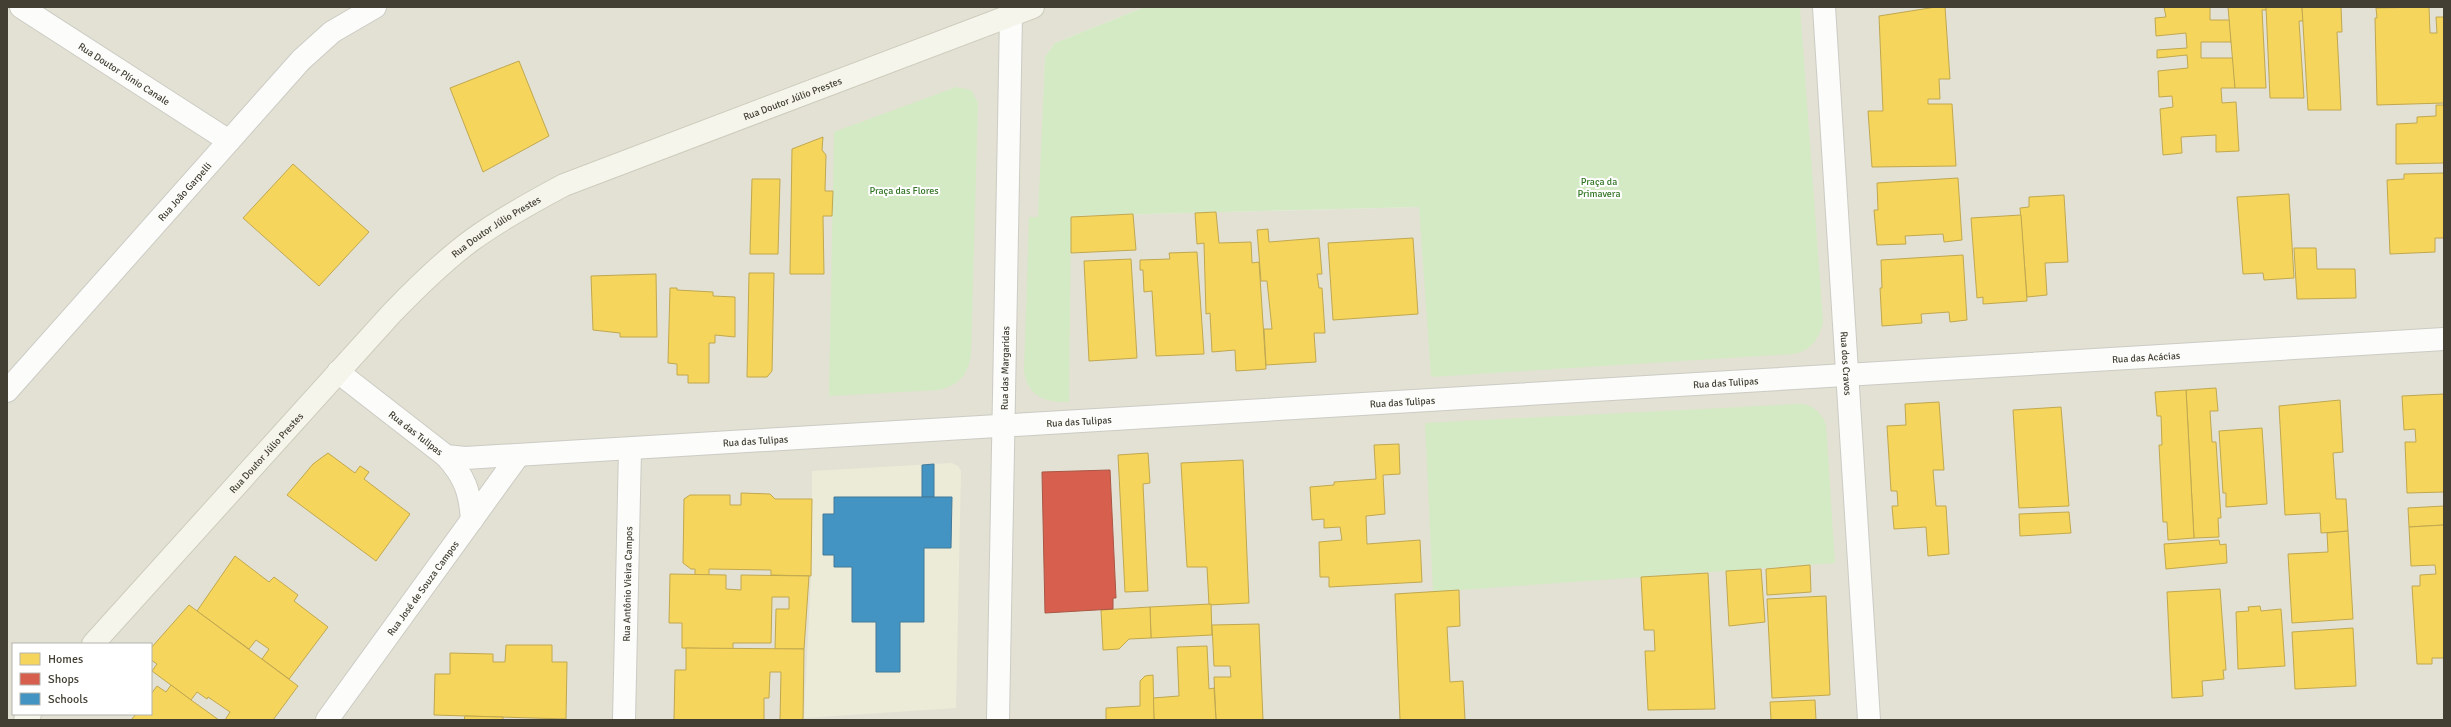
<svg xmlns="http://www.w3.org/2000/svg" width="2451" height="727" font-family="Signika,sans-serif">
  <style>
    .residential { fill: #e3e1d3; fill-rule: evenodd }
    .education { fill: #ecebd7 }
    .green { fill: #d4eac4 }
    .homes { fill: #f6d55c; stroke: #c0a850 }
    .shops { fill: #d6604d; stroke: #aa5645 }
    .schools { fill: #4393c3; stroke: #437a98 }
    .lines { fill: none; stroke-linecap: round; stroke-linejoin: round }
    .street-casing { stroke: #cccbc4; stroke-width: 24 }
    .secondary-casing { stroke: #cdccbd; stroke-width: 24 }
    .street { stroke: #fcfcfb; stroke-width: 22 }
    .secondary { stroke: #f6f5ec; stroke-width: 22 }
    .labels { text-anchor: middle; stroke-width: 4; stroke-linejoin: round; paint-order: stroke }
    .street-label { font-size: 10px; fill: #434033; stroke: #fff }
    .park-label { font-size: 10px; fill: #337525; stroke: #fff }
  </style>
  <rect width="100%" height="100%" fill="#eeede6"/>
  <path class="residential" d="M7,7h1138l-90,36 -10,14 -6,160 380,-10 -13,-200h1038v713h-2437zM13,644h138v70h-138z"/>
  <path class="education" d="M952,463l6,3 3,5 -5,237 -152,10 7,-142 1,-105z"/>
  <g class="green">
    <path d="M1145,7h655l23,315c-4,16 -11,29 -30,32l-362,23 -12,-170 -348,9 -2,186c-23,1 -42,-6 -45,-31l5,-154h9l7,-160 10,-14z"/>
    <path d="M956,87l15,3 7,13 -7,252c-4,21 -11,29 -32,35l-110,6 5,-264z"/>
    <path d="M1798,404c15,0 23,8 28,21l9,138 -402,29 -8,-169z"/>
  </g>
  <g class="homes">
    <path d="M1936,7h9l5,72h-11l1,20h-12v5h24l4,62 -84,1 -4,-56h15l-4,-95z"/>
    <path d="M2164,7h46v13h20l1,22h-30v16h32l2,30h-14l1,15 14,-1 3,49 -23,1v-17l-35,2 1,16 -19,2 -3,-46 13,-2 -1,-11 -13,1 -1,-26 30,-3 -1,-13 -30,3v-8l30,-2 -1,-15 -30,3 -1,-18 11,-1z"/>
    <path d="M2228,7h38v3h-4l4,78h-31z"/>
    <path d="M2266,7h36l1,14h-4l5,77h-34z"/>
    <path d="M2302,7h39l1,25h-5l4,78h-33z"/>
    <path d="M2429,7l1,26h7l-1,-16h8v86l-67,2 -2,-87h2l-1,-10z"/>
    <path d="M519,61l30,75 -66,36 -33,-84z"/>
    <path d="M2436,105h8v58l-48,1v-40l21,-1v-6l19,-1z"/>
    <path d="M823,137l-1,13 4,5 -1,36h8l-1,25h-9l1,58h-34l2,-125z"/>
    <path d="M293,164l76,68 -50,54 -76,-68z"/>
    <path d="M2444,173v65h-9v14l-45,2 -3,-74 17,-1v-5z"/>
    <path d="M1958,178l4,62 -18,2 -1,-8 -38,2 1,8 -29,1 -3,-35h4l-1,-27z"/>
    <path d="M752,179h28l-2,75h-28z"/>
    <path d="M2289,194l5,84 -30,2 -1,-7 -20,1 -6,-77z"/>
    <path d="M2064,195l4,67 -23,1 2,32 -20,2 -7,-89 9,-1v-10z"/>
    <path d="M1216,212l3,31 32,-1 1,21 7,-1 7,107 -30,2 -1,-21 -23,2 -2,-39 -4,1 -2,-71 -7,1 -2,-31z"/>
    <path d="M1133,214l3,36 -65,3v-36z"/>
    <path d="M2021,215l6,86 -44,3v-7l-6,1 -6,-80z"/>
    <path d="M1268,229l1,13 50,-4 3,36h-5l2,14h3l3,45h-11l2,29 -50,3 -2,-36h8l-5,-48h-6l-4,-51z"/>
    <path d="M1413,238l5,76 -85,6 -5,-77z"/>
    <path d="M2294,248h22l1,21h38l1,29 -59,1z"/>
    <path d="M1197,252l7,102 -48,2 -4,-65 -8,1 -1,-22h-3v-10l30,-1 -1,-6z"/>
    <path d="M1963,255l4,65 -17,2 -1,-10 -28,2 1,9 -40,3 -2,-38h2l-1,-28z"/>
    <path d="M1131,259l6,99 -48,3 -5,-100z"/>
    <path d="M749,273h25l-2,98 -5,6h-20z"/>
    <path d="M656,274l1,63h-37v-4l-27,-3 -2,-54z"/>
    <path d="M670,288h7v2l36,2v4l22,1v40l-20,-2v8h-6v40h-21v-8h-11v-11l-9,-1z"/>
    <path d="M2216,388l2,23h-8l2,31h4l5,76h-3l1,19 -25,1 -8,-148z"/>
    <path d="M2186,390l8,148 -26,2 -1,-18h-4l-4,-77h3l-1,-29h-4l-2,-24z"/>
    <path d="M2444,394v98l-37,1 -2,-51h11l-1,-13 -11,1 -2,-34z"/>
    <path d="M2340,400l3,52 -10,1 3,46h10l2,32 -27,2 -1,-20 -35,2 -6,-109z"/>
    <path d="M1939,402l5,68h-11l3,36h10l3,48 -21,2 -2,-29 -32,2 -2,-23h6l-1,-15h-6l-4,-65 19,-1 -1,-21z"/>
    <path d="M2061,407l8,99 -50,2 -6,-98z"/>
    <path d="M2262,428l5,76 -41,3v-14h-3l-4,-62z"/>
    <path d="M1399,444l1,30 -17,1 2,39 -19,2 1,28 53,-4 2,42 -93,5v-10h-9l-1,-35 23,-2 -2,-13 -16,1v-9l-12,1 -2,-33 24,-2v-3l42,-3 -2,-34z"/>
    <path d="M328,453l27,20 5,-7 9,6 -5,7 46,35 -34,47 -89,-66 26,-31z"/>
    <path d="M1148,453l2,30 -7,1 5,107 -23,1 -7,-137z"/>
    <path d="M1243,460l6,143 -40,2 -2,-38h-20l-6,-104z"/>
    <path d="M741,493l29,1 5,5h37l-1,77 -40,-1v-5l-62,-1v6h-14v-6h-4l-8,-6 1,-64 6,-4h40v10h11z"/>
    <path d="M2444,506v19l-35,2 -1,-19z"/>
    <path d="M2069,512l2,21 -51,3 -1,-22z"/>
    <path d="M2444,525v133h-12v6h-15l-5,-78h8v-11l16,-1 -1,-9 -24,1 -2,-39z"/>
    <path d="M2348,531l5,88 -61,4 -4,-69 40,-2 -1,-19z"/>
    <path d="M2219,540l1,5 6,-1 1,19 -61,6 -2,-25z"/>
    <path d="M235,556l34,26 5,-5 24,18 -4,6 34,26 -39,52 -27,-20 7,-10 -13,-9 -7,9 -52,-38z"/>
    <path d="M1810,565l1,27 -44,3 -1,-26z"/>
    <path d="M1761,569l4,53 -36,4 -3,-55z"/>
    <path d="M1708,573l7,136 -67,1 -3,-59h10l-1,-21h-10l-3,-53z"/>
    <path d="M670,574l56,1v14l15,1v-15l68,1 -5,73h-29l1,-40h13v-12h-17l-1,46h-38v6l-51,-1v-25h-13z"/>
    <path d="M2220,589l6,81h-3l1,9 -22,2 1,15 -31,2 -5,-106z"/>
    <path d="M1459,590l1,36 -13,1 3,55 13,-1 2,39h-65l-5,-126z"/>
    <path d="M1826,596l4,99 -58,3 -5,-99z"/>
    <path d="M1211,604l1,31 -61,3 -1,-31z"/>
    <path d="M189,605l109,81 -25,34h-48l5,-8 -22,-15 -1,2 -10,-7 -6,8 -39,-29 5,-7 -6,-4v-12z"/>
    <path d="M2260,606l1,5 20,-2 4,57 -47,3 -2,-57 13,-1 -1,-4z"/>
    <path d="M1150,607l1,31 -22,1 -10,10 -16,1 -2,-40z"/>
    <path d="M1259,624l4,96h-47l-2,-43h17l-1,-11h-16l-2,-41z"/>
    <path d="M2353,628l3,58 -61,3 -3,-57z"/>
    <path d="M506,645h46v17h15l-1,57 -132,-4 1,-41h15v-21l43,1v8h12z"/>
    <path d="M1207,646l2,43 5,-1 2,32h-62l-1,-22 26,-2 -2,-49z"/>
    <path d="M686,648l118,1 -1,71h-23l1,-48h-11l-1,26h-5v22h-90l1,-50h11z"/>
    <path d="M1153,675l1,45h-48v-12l34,-2v-25l5,-5z"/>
    <path d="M171,685l20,15 28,20h-88l5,-6h15v-20l6,-8 9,6z"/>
    <path d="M1815,700l1,20h-45l-1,-18z"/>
    <path d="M465,716l38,1v3h-39z"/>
  </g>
  <path class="shops" d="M1110,470l6,128h-3v11l-68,4 -3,-141z"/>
  <g class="schools">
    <path d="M934,464v33h-12v-32z"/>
    <path d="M834,497h118l-1,51h-27v74h-24v50h-24v-50h-24v-55h-18v-12h-11v-41h11z"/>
  </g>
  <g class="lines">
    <g class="street-casing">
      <g id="street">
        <path id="s1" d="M21,7l208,134"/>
        <path id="s2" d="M1824,7l45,713"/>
        <path id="s3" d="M338,372l108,84 19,2 1979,-119"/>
        <path id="s4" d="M7,391l294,-331 31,-28 43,-25"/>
        <path d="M446,456c19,21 24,36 26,64"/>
        <path id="s5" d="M327,720l191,-264"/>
        <path id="s6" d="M624,720l6,-271"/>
        <path id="s7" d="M998,720l13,-704"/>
      </g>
    </g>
    <g class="secondary-casing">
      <g id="secondary">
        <path id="s8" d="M93,644l298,-330c25,-26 51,-52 81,-74 29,-21 60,-38 92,-55l469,-178"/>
        <path d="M25,720l5,-6"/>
      </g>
    </g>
    <use href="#street" class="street"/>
    <use href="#secondary" class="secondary"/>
  </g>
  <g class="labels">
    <g class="street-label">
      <text dy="4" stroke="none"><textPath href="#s1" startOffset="123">Rua Doutor Plínio Canale</textPath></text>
      <text dy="4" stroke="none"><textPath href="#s8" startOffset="906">Rua Doutor Júlio Prestes</textPath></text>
      <text dy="4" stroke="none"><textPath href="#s4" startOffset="267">Rua João Garpelli</textPath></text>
      <text dy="4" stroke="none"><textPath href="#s8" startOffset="582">Rua Doutor Júlio Prestes</textPath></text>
      <text dy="4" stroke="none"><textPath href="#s3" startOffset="1840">Rua das Acácias</textPath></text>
      <text dy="4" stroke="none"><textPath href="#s2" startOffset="357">Rua dos Cravos</textPath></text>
      <text dy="4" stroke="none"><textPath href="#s7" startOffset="352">Rua das Margaridas</textPath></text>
      <text dy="4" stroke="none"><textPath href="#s3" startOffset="1419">Rua das Tulipas</textPath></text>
      <text dy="4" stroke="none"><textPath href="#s3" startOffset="1095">Rua das Tulipas</textPath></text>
      <text dy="4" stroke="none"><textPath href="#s3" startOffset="771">Rua das Tulipas</textPath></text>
      <text dy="4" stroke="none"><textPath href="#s3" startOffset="99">Rua das Tulipas</textPath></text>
      <text dy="4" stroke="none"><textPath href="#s3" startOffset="447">Rua das Tulipas</textPath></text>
      <text dy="4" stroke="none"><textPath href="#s8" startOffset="258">Rua Doutor Júlio Prestes</textPath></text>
      <text dy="4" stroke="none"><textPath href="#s6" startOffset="136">Rua Antônio Vieira Campos</textPath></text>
      <text dy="4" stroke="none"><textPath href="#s5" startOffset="163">Rua José de Souza Campos</textPath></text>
    </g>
    <g class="park-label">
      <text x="1599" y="185">Praça da<tspan x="1599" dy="12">Primavera</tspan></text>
      <text x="904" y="194">Praça das Flores</text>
    </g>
  </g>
  <rect width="2451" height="727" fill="none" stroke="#434033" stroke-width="16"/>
  <rect x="12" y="643" width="140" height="72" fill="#ffffff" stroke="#b4b3ad"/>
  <rect x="20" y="653" width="20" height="12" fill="#f6d55c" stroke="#b4b3ad"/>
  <text x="48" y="663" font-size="12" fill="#434033">Homes</text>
  <rect x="20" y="673" width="20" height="12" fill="#d6604d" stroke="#b4b3ad"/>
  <text x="48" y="683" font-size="12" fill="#434033">Shops</text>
  <rect x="20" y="693" width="20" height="12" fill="#4393c3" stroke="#b4b3ad"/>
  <text x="48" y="703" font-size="12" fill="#434033">Schools</text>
</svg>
